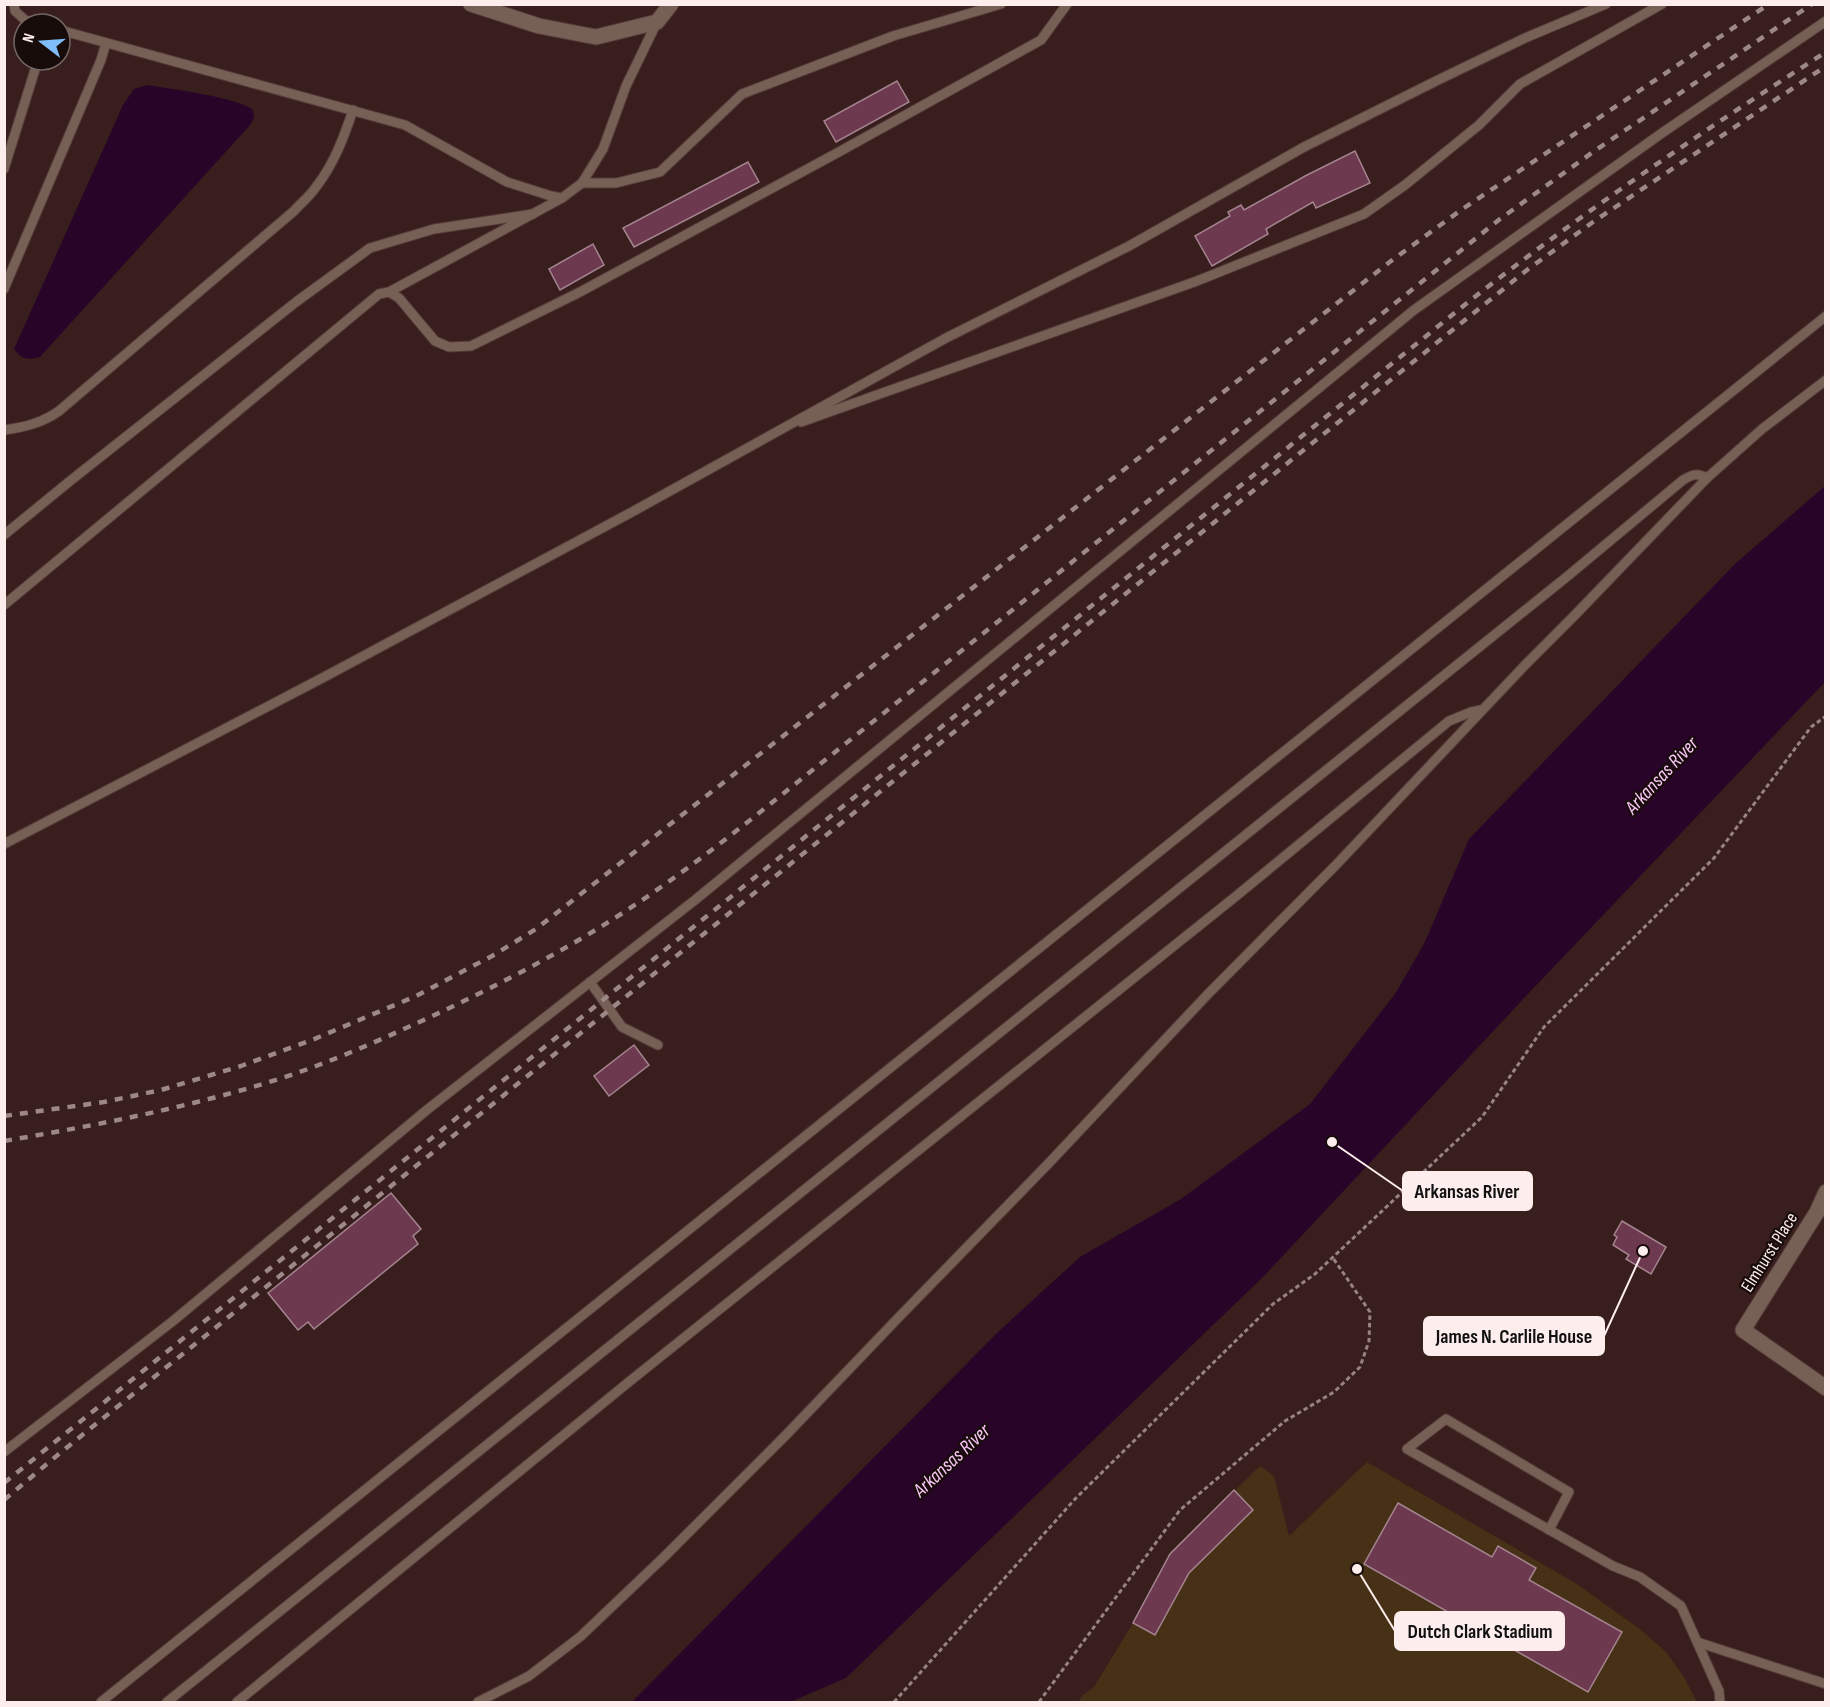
<svg xmlns="http://www.w3.org/2000/svg" width="1830" height="1707" font-family="'Sofia Sans Condensed',sans-serif">
  <style>
    .green { fill: #463116 }
    .water { fill: #280528 }
    .building { fill: #6c394f; stroke: #a58490; stroke-width: 1.5 }
    .lines { fill: none; stroke-linecap: round; stroke-linejoin: round }
    .service-casing { stroke: #543b3a; stroke-width: 11 }
    .minor-casing { stroke: #543b3a; stroke-width: 17 }
    .path { stroke: #988382; stroke-width: 3; stroke-dasharray: 4.5 3; stroke-linecap: butt }
    .service { stroke: #765f54; stroke-width: 9 }
    .minor { stroke: #765f54; stroke-width: 15 }
    .rail { stroke: #9c8887; stroke-width: 4.5; stroke-dasharray: 8 8; stroke-linecap: butt }
    .labels { text-anchor: middle; stroke-width: 4.5; stroke-linejoin: round; paint-order: stroke }
    .street-label { font-size: 18px; fill: #fdeeed; stroke: #180c0b }
    .water-label { font-size: 20px; font-style: italic; fill: #fac7f8; stroke: #180c0b }
    .leader { fill: none; stroke: #fdeeed; stroke-width: 2 }
    .callout-dot { fill: #fdeeed; stroke: #180c0b; stroke-width: 2 }
    .callout { fill: #fdeeed; stroke: #fdeeed; stroke-width: 2 }
    .callout-label { font-size: 20px; text-anchor: middle; font-weight: bold; fill: #111 }
  </style>
  <rect width="100%" height="100%" fill="#381e1d"/>
  <path class="green" d="M1367,1462l210,122 64,46 25,22 18,25 13,25h-619l4,-6 12,-9 39,-64 37,-69 90,-88 14,10 15,60z"/>
  <g class="water">
    <path d="M148,85c23,4 89,12 105,25l1,7 -3,7 -211,233c-11,3 -19,3 -26,-8l109,-244 11,-16z"/>
    <path d="M1825,486v196l-298,313 -263,281 -418,402 -56,24h-158l366,-370 82,-75 101,-58 129,-95 85,-110 29,-50 45,-105 267,-276z"/>
  </g>
  <g class="building">
    <path d="M897,81l12,21 -73,40 -12,-21z"/>
    <path d="M1355,151l15,32 -54,25 -3,-6 -47,27 2,5 -56,32 -17,-30 35,-20 -2,-4 13,-7 3,5 63,-35z"/>
    <path d="M748,162l11,20 -125,65 -11,-19z"/>
    <path d="M593,244l11,21 -44,25 -11,-21z"/>
    <path d="M634,1045l15,20 -40,31 -15,-20z"/>
    <path d="M391,1193l30,36 -8,7 5,8 -104,85 -6,-7 -10,8 -30,-37z"/>
    <path d="M1622,1221l44,26 -15,27 -25,-15 3,-4 -16,-10 4,-8 -3,-2z"/>
    <path d="M1234,1490l19,20 -64,63 -34,62 -22,-12 37,-69z"/>
    <path d="M1398,1503l94,54 6,-11 38,22 -7,12 93,52 -34,60 -224,-128z"/>
  </g>
  <g class="lines">
    <g class="service-casing">
      <g id="service">
        <path d="M14,4l1,7 10,9 13,4"/>
        <path d="M60,30l345,95 102,57 44,14 11,2"/>
        <path d="M4,169l34,-109"/>
        <path d="M582,183h34l44,-11 82,-78 151,-58 108,-32"/>
        <path d="M4,289l97,-229 5,-17"/>
        <path d="M389,292l173,-94 20,-15 21,-34 23,-63 31,-64"/>
        <path d="M801,422l396,-141 167,-67 41,-29 74,-60 41,-41 142,-80"/>
        <path d="M4,430c21,-3 38,-7 55,-19l235,-200c7,-8 16,-15 22,-24 18,-23 28,-50 37,-77"/>
        <path d="M4,535l66,-54 226,-179 74,-54 64,-19 99,-15"/>
        <path d="M4,605l375,-311 10,-2 10,6 36,43 14,6 22,-1 109,-54 257,-139 204,-113 26,-36"/>
        <path d="M4,844l324,-169 304,-163 314,-174 183,-92 175,-99 132,-66 89,-43 81,-34"/>
        <path d="M590,982l32,45 36,18"/>
        <path d="M4,1452l169,-131 255,-212 267,-209 719,-590 248,-177 164,-112"/>
        <path d="M1549,1530l20,-38 -123,-73 -39,30 206,117 27,11 41,29 38,85 1,11"/>
        <path d="M1697,1642l129,42"/>
        <path d="M101,1702l1725,-1386"/>
        <path d="M167,1702l1402,-1127 114,-95c10,-6 14,-7 24,-2"/>
        <path d="M237,1702l393,-321 605,-484 214,-176 22,-9 10,-2"/>
        <path d="M478,1702l51,-26 52,-40 83,-79 122,-122 114,-119 148,-152 160,-170 127,-128 191,-202 48,-48 133,-138 55,-49 64,-49"/>
      </g>
    </g>
    <g class="minor-casing">
      <g id="minor">
        <path d="M471,4l68,22 57,11 61,-15 14,-18"/>
        <path d="M1826,1192l-9,20 -74,118 83,58"/>
      </g>
    </g>
    <g class="path">
      <path d="M894,1702l182,-204 197,-194 42,-30 167,-157 62,-90 170,-169 97,-131 15,-11"/>
      <path d="M1039,1702l141,-192 105,-89 49,-29 26,-25 9,-26 1,-29 -37,-54"/>
    </g>
    <use href="#service" class="service"/>
    <use href="#minor" class="minor"/>
    <g class="rail">
      <path d="M4,1116l100,-14 57,-12 80,-24 71,-26 104,-44 76,-40 44,-27 855,-668 70,-51 308,-206"/>
      <path d="M4,1141c94,-16 187,-34 278,-63 55,-18 107,-42 159,-66 76,-36 151,-76 220,-125 37,-26 73,-54 108,-82l731,-586 93,-67 219,-148"/>
      <path d="M4,1483l1468,-1184c113,-88 232,-169 354,-247"/>
      <path d="M4,1500l56,-47 1467,-1183 66,-48 233,-156"/>
    </g>
  </g>
  <g class="labels">
    <g class="street-label">
      <text transform="translate(1769 1252) rotate(-58)" y="6">Elmhurst Place</text>
    </g>
    <g class="water-label">
      <text transform="translate(1661 775) rotate(-47)" y="7">Arkansas River</text>
      <text transform="translate(951 1460) rotate(-43)" y="7">Arkansas River</text>
    </g>
  </g>
  <path class="leader" d="M1332 1142L1403 1191M1643 1251L1604 1336M1357 1569L1395 1631"/>
  <g class="callout-dot">
    <circle cx="1332" cy="1142" r="6"/>
    <circle cx="1643" cy="1251" r="6"/>
    <circle cx="1357" cy="1569" r="6"/>
  </g>
  <g class="callout">
    <rect x="1403" y="1172" width="129" height="38" rx="6"/>
    <rect x="1424" y="1317" width="180" height="38" rx="6"/>
    <rect x="1395" y="1612" width="169" height="38" rx="6"/>
  </g>
  <g class="callout-label">
    <text x="1467" y="1198">Arkansas River</text>
    <text x="1514" y="1343">James N. Carlile House</text>
    <text x="1480" y="1638">Dutch Clark Stadium</text>
  </g>
  <rect width="1830" height="1707" fill="none" stroke="#fdeeed" stroke-width="12"/>
  <g transform="translate(42 42) rotate(287)"><circle r="28" fill="#180c0b" stroke="#746665" stroke-width="1.5"/>
  <path d="M0-4.5L10 22L0 15L-10 22Z" fill="#7ebdf9"/>
  <text y="-9" font-size="16" font-weight="bold" text-anchor="middle" fill="#fdeeed">N</text>
  </g>
</svg>
